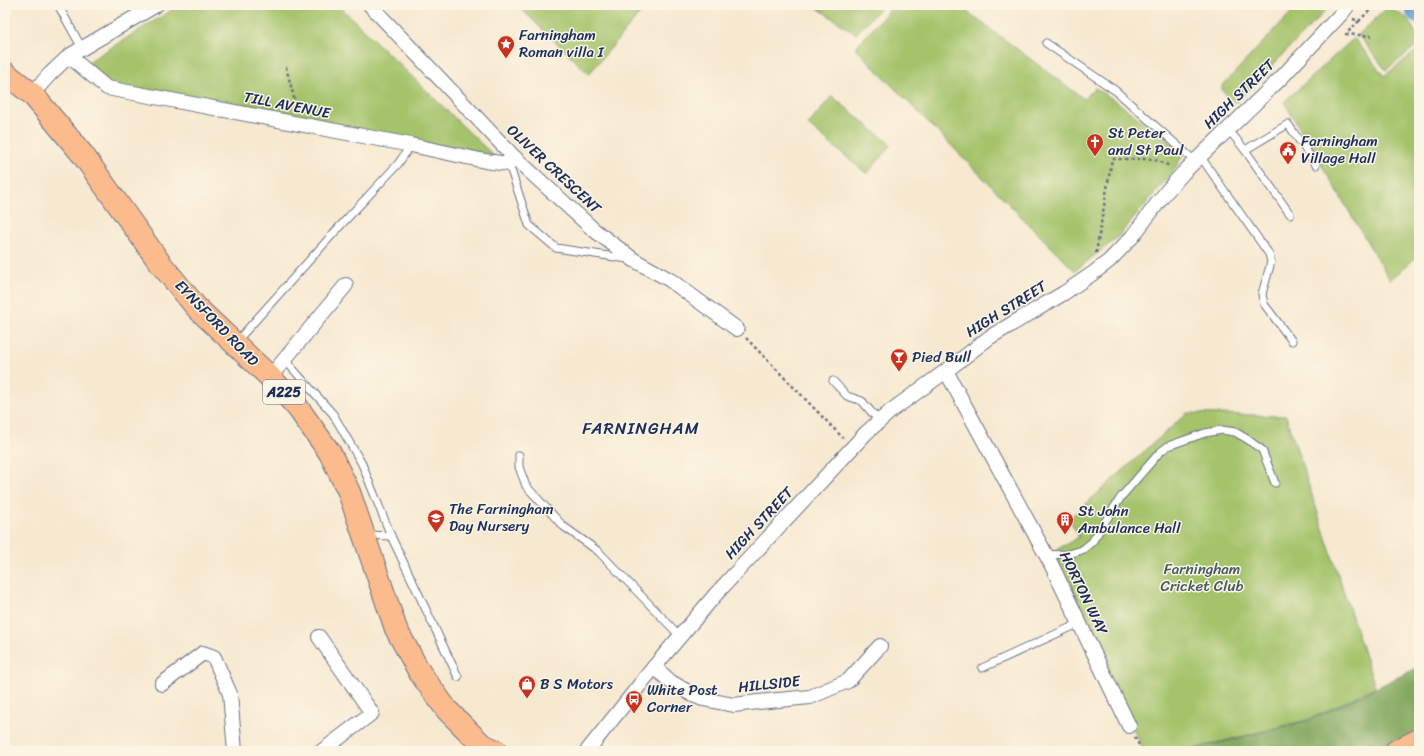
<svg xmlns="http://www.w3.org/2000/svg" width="1424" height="756" font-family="Sriracha,sans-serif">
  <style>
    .green { fill: #a4c36b; stroke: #607964 }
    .forest { fill: #83a95f; stroke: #4f6c5e }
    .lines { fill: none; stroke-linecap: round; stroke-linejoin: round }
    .river { stroke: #649dd3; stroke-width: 27 }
    .lane-casing { stroke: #687086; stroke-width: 9 }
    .street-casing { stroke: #687086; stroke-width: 16 }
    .primary-casing { stroke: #687086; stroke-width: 24 }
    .path { stroke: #687086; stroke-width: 2.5; stroke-dasharray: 3 3; stroke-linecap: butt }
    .lane { stroke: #fff; stroke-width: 7 }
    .street { stroke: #fff; stroke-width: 14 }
    .primary { stroke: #fbbb8c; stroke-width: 22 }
    .labels { text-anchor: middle; stroke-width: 3; stroke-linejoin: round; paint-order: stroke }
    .shield { fill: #fcf5e5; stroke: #5e6a86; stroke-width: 1 }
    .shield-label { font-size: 14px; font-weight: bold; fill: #1b2f5e }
    .poi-label { font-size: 15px; fill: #1b2f5e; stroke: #fcf5e5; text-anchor: start }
    .street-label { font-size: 15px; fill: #1b2f5e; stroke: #fcf5e5 }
    .park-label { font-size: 15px; fill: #445b62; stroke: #fcf5e5 }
    .quarter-label { font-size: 17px; letter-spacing: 1px; fill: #1b2f5e; stroke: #fcf5e5 }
  </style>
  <rect width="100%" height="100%" fill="#fcf5e5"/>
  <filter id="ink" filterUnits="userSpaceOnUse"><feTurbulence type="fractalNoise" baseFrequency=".025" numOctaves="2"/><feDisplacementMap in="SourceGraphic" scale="8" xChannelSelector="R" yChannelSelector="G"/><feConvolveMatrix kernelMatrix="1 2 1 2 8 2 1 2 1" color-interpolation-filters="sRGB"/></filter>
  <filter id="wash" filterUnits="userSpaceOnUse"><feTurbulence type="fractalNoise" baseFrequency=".012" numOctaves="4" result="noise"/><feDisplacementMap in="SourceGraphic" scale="16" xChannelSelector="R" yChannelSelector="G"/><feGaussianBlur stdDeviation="0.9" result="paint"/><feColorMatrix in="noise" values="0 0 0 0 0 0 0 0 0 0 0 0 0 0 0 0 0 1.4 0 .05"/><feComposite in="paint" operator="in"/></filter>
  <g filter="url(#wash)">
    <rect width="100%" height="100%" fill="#f7e9d0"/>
    <g class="green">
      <path d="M180,5h158l160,155 -391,-75 -10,-9 -9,-14z"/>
      <path d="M517,5h130l-58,69z"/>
      <path d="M813,5h70l-27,29z"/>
      <path d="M894,5h64l126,94 11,-11 22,14 67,51 -9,16 -57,68 -43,34 -220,-223z"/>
      <path d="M1298,5h33l-94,97h-3l-12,-12v-4z"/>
      <path d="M1388,7l19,11 12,21v5l-33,26 -28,-35z"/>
      <path d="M1354,38l30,38 35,-27v206l-29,25 -106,-178z"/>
      <path d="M832,96l59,49 -24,29 -59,-49z"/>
      <path d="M1187,413l99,3 89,271 -65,32 -126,32h-40l-97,-196 32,-18 -10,-18z"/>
    </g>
    <path class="forest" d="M1419,667v84h-232l123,-31z"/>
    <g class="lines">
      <path class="river" d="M1417,5l2,5"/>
    </g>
  </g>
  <g filter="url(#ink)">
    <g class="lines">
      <g class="lane-casing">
        <g id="lane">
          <path d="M58,5l24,43"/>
          <path d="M1046,43l70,48 79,70"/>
          <path d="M1228,129l17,21 43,-26 28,41"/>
          <path d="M1245,150l45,64"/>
          <path d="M1200,156l69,98 2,8 -9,32 2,10 28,37"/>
          <path d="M511,162l-2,2 20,61 27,23 72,11"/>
          <path d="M236,342l105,-117 57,-61 13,-19"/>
          <path d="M284,359l49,55 29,50 29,72 67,141"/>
          <path d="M833,381l14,15 15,5 17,20"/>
          <path d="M519,455v12l7,19 37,40 35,25 82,85"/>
          <path d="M367,535l24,1"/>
          <path d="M1046,555l23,-1 13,-4 10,-8 29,-45 39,-45 8,-6 37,-13 17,-3 13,2 12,7 15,11 13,33"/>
          <path d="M982,668l98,-45"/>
        </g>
      </g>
      <g class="street-casing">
        <g id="street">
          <path d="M370,5l144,152 80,73 40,30 36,20 67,49"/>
          <path d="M69,56l38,32 304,57 74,16 24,3"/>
          <path d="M32,94l18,-20 19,-18 87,-51"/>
          <path d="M946,371l105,193 78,162"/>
          <path d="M270,377l76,-92"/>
          <path d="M319,637l53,76 -50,38"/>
          <path d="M654,667l17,15 22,13 10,4 31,6 24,-3 52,-5 38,-16 32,-35"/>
          <path d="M162,684l41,-31 11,4 16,37 5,57"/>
          <path d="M587,751l67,-84 62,-73 150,-161 26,-23 54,-39 44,-34 74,-44 28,-19 17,-13 23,-24 34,-45 17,-19 98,-95 61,-65 6,-8"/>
        </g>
      </g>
      <g class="primary-casing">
        <g id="primary">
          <path d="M5,73l27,21 51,61 77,108 37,45 73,69 28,31 32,45 19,39 47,137 24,44 27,37 34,34 15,7"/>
          <path d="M1396,751l23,-11"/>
        </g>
      </g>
      <g class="path">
        <path d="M1353,19l6,2 16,-16"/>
        <path d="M1359,21l-13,13 26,2"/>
        <path d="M286,67l11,42"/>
        <path d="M1096,253l16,-94h41l17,7"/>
        <path d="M746,338l97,100"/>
        <path d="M1135,737l7,14"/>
      </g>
      <use href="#lane" class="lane"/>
      <use href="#street" class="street"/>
      <use href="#primary" class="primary"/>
    </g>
  </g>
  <defs>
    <g id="sight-pin" transform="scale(0.9)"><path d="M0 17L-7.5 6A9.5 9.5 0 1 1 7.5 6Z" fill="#c8321e" stroke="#fcf5e5"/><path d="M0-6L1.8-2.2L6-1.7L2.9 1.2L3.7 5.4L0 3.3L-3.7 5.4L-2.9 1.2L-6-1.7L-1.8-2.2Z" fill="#fff"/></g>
    <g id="church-pin" transform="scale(0.9)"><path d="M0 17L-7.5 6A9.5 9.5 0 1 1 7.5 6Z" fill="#c8321e" stroke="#fcf5e5"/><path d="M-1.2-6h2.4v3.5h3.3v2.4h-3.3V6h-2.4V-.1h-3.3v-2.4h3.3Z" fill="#fff"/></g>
    <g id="civic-pin" transform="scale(0.9)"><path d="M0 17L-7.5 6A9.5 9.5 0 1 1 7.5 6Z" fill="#c8321e" stroke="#fcf5e5"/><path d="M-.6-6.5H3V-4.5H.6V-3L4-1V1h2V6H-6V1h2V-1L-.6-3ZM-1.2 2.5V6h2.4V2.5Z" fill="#fff"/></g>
    <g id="bar-pin" transform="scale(0.9)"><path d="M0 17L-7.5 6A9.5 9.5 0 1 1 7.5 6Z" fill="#c8321e" stroke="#fcf5e5"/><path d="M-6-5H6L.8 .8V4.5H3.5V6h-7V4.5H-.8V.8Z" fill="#fff"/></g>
    <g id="school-pin" transform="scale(0.9)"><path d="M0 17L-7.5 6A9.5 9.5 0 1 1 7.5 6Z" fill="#c8321e" stroke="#fcf5e5"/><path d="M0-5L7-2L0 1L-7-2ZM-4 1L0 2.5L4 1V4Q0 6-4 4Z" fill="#fff"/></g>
    <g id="building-pin" transform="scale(0.9)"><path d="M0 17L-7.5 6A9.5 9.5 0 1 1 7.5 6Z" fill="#c8321e" stroke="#fcf5e5"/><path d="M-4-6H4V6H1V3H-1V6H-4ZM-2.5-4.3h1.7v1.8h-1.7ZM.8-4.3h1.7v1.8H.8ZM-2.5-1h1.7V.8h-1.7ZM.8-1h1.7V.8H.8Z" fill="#fff"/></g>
    <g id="shop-pin" transform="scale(0.9)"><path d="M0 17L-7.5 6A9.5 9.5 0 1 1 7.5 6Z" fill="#c8321e" stroke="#fcf5e5"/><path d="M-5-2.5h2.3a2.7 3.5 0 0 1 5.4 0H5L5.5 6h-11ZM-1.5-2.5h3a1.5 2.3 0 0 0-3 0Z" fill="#fff"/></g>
    <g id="bus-pin" transform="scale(0.9)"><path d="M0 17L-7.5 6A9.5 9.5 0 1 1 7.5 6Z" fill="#c8321e" stroke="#fcf5e5"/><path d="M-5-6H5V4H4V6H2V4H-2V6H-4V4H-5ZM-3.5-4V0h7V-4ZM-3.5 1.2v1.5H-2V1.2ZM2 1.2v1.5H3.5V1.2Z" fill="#fff"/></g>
  </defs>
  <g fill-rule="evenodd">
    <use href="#sight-pin" x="506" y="44"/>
    <use href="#church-pin" x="1095" y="142"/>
    <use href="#civic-pin" x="1288" y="150"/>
    <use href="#bar-pin" x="899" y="357"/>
    <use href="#school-pin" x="436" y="518"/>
    <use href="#building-pin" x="1065" y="520"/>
    <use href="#shop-pin" x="527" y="684"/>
    <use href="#bus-pin" x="634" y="699"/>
  </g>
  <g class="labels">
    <rect class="shield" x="263" y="380" width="42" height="24" rx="3"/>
    <g class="shield-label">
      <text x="284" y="397">A225</text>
    </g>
    <g class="poi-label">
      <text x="519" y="40">Farningham<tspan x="519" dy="17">Roman villa I</tspan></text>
      <text x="1108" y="138">St Peter<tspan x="1108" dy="17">and St Paul</tspan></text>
      <text x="1301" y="146">Farningham<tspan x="1301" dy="17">Village Hall</tspan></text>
      <text x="912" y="362">Pied Bull</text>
      <text x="449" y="514">The Farningham<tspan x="449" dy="17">Day Nursery</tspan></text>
      <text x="1078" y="516">St John<tspan x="1078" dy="17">Ambulance Hall</tspan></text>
      <text x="540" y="689">B S Motors</text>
      <text x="647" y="695">White Post<tspan x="647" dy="17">Corner</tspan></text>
    </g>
    <g class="street-label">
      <text transform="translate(1239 94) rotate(-44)" y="5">HIGH STREET</text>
      <text transform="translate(287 105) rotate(11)" y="5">TILL AVENUE</text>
      <text transform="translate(554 169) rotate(43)" y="5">OLIVER CRESCENT</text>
      <text transform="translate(1006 309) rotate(-32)" y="5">HIGH STREET</text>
      <text transform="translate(217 323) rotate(46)" y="5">EYNSFORD ROAD</text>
      <text transform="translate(759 523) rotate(-47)" y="5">HIGH STREET</text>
      <text transform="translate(1084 593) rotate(64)" y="5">HORTON WAY</text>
      <text transform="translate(769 684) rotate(-6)" y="5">HILLSIDE</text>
    </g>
    <g class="park-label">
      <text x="1202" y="574">Farningham<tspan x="1202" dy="17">Cricket Club</tspan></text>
    </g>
    <g class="quarter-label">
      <text x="641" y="434">FARNINGHAM</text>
    </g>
  </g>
  <rect width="1424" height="756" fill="none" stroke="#fcf5e5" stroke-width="20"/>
</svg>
